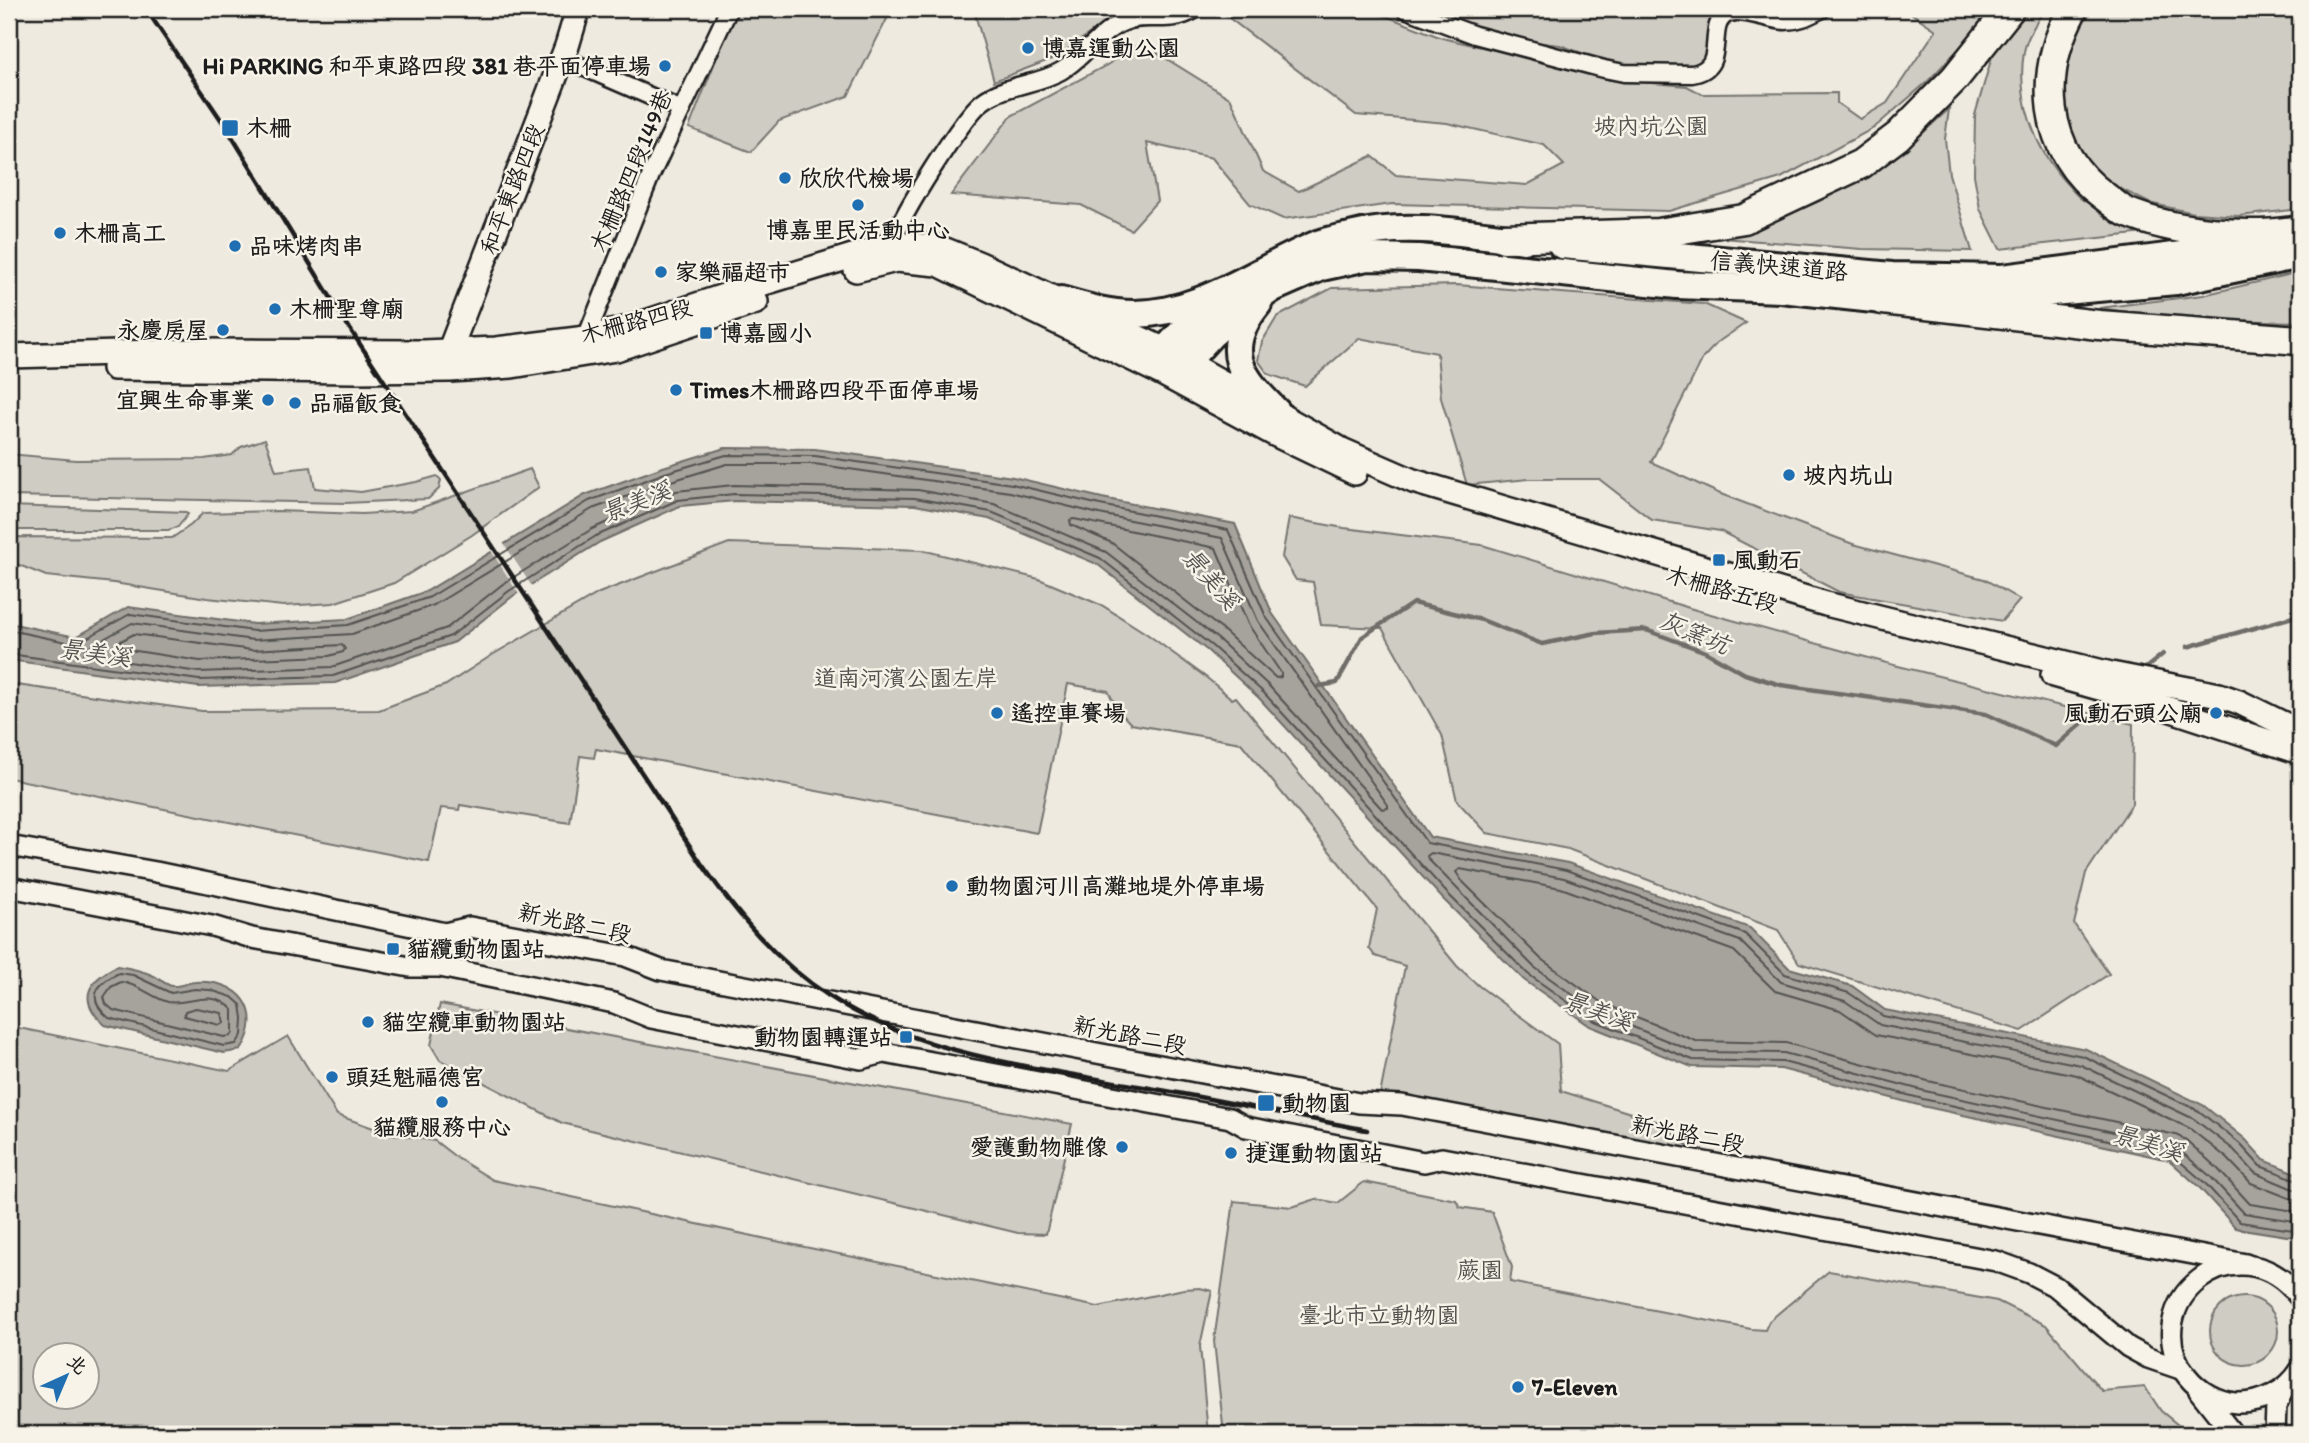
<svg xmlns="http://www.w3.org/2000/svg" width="2309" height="1443" font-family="Itim,'LXGW WenKai TC',sans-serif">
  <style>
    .green { fill: #cfccc3; stroke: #767470; stroke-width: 2; fill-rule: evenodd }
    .water { fill: #a6a39d; stroke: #6f6d69; stroke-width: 2 }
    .pier { fill: #eeeae0 }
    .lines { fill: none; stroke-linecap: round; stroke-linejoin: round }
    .shore { stroke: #535250; stroke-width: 2 }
    .stream { stroke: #6f6d69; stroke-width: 4.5 }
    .minor-casing { stroke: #1c1c1c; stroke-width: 21 }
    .tertiary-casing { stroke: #1c1c1c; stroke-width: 24 }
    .secondary-casing { stroke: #1c1c1c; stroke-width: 28 }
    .trunk-casing { stroke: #1c1c1c; stroke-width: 32 }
    .motorway-casing { stroke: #1c1c1c; stroke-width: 33 }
    .minor { stroke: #f7f3e8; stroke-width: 16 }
    .tertiary { stroke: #f7f3e8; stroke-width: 19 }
    .secondary { stroke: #f7f3e8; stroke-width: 23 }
    .trunk { stroke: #f7f3e8; stroke-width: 26 }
    .motorway { stroke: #f7f3e8; stroke-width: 28 }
    .rail { stroke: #1c1c1c; stroke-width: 4.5 }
    .poi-dot { fill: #1f6fb2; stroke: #f7f3e8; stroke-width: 2.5 }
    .labels { text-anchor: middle; stroke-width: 5; stroke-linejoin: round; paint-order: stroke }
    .poi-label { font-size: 23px; font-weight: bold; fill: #1c1c1c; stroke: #f7f3e8; text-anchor: start }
    .park-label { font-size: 23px; fill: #52514e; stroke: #f7f3e8 }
    .street-label { font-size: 23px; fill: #1c1c1c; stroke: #f7f3e8 }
    .water-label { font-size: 24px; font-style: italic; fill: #535250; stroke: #f7f3e8 }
  </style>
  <rect width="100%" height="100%" fill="#eeeae0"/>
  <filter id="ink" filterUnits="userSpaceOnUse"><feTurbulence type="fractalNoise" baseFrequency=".0143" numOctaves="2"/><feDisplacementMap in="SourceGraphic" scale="14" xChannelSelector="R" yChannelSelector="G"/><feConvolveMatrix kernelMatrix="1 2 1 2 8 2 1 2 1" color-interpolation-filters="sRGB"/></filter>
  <g filter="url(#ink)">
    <g class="green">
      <path d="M736,9h156l-44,87 -69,25 -28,31 -62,-24z"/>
      <path d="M1000,9h111l4,6 -58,42 -63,24 -19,-67z"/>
      <path d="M1223,9h145l74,29 105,24 59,17 81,7 15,8 135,-1v10l23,16 27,-16 49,-73 -31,-21h85l-18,26 -45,47 -53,46 -93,50 -112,33 -277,-7 -109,15 -33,-15 -38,-46 -65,-15 10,58 -26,29 -50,-25 -130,-10 60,-79 96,-51 34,-22 90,56 32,72 36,20 73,-35 24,19 131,10 37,-20 -20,-20 -97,-22 -91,-8 -136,-104z"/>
      <path d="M1431,9h292l-17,51 -12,7 -82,-3 -52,-19 -37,-4 -48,-14z"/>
      <path d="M2022,9h23c-8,11 -19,30 -21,43 -8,47 11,96 41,130 5,5 10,12 15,16 22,15 50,24 74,34l-154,17 -20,-40 -6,-34 1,-60 18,-62z"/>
      <path d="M2084,9h216v200l-61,7 -45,-3 -45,-10 -40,-20 -27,-29 -17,-39 -4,-57z"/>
      <path d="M1949,109l-4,30 4,35 23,77 -110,-2 -153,-12 70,-18 40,-18 49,-27 38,-26z"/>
      <path d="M2300,272v50l-133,-4 -68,-10 104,-13z"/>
      <path d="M1457,285l247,19 42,19 -28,19 -15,16 -52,104 67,31 135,51 131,35 36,21 -18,21 -163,-29 -119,-61 -68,-11 -53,-41h-70l-62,6 -26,-87 -4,-45 -78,-15 -54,48 -37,-12 -10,-14 4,-18 15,-25 55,-29z"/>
      <path d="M265,439l11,32 35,-4 4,21 46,4 55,-10 21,-6 4,4 -2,9 -11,10 -82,4 -337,-7v-42l67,6 128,-1 28,-4 9,-8z"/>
      <path d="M530,469l9,18 -67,48 -78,48 -61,20 -50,3 -76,-8 -93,-15 -68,-7 -32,-13h-5v-26l163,1 19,-13 12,-12 74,-2 85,3 50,-3z"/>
      <path d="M9,506l177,6 2,2 -10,13 -10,3h-159z"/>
      <path d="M1289,518l55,10 138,17 214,65 198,55 239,59 -1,80 -46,69 -12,51 35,50 -87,57 -223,-68 -21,-33 -210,-81 -81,-16 -30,-32 -15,-66 -60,-107 -61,-3 -8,-43 -17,-2 -14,-23z"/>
      <path d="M729,543l193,7 117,29 64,27 44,28 60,44 25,21 4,-2 221,269 22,20 79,58 3,47 98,31 38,31 -317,-58 25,-129 -30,-10 -6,-8 8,-39 -136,-166 -110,-19 -13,-14 -10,-19 -40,-7 -31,149 -441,-84 -2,9 -14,-2 -10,67 -110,-18 -1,5 -18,-2 -12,54 -420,-84v-94l193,27 177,-1 67,-25 46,-30 107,-62z"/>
      <path d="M440,1004l632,120 -26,110 -28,-1 -456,-110 -122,-63 -9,-15z"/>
      <path d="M9,1026l220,45 59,-35 49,79 50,18 48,8 22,17 36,22 297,64 308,63 86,-18 16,-1 12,3 -12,55 8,88h-1199zM46,1356h42v42h-42z"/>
      <path d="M1364,1182l92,18 4,7 32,5 20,55 -2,15 241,47 14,1 4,-9 60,-50 168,30 49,24 56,66 43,-4 16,24 28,23h-965l-10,-93 20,-140 58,6 24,-8 22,4z"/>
      <circle cx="2244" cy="1331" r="34"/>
    </g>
    <g class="water">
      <path d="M725,448l90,1 198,28 89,21 133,26 37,89 158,224 138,26 182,65 39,40 63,18 33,24 201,39 117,56 42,34 19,21 36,15v63l-64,-10 -37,-41 -30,-27 -247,-54 -141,-37 -89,-2 -102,-41 -66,-46 -81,-81 -184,-201 -51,-47 -111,-87 -108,-45 -74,-14 -180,-4 -55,5 -80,36 -87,54 -58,46 -120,41 -137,4 -189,-27v-37l67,14 52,-30 126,17 93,-5 80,-28 158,-96 78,-28z"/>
      <path d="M117,966c13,2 25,4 37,10 6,3 13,10 19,10 7,1 15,-4 22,-4 44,-3 71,28 46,68l-17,3 -119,-28c-28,-25 -18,-44 12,-59z"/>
    </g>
    <path class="pier" d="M502,541l31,47 -13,8 -30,-47z"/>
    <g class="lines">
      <g class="shore">
        <path d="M727,464h87l196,28 89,22 123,24 36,83 130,184v3l-6,1 -113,-123 -51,-47 -112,-87 -112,-48 -76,-14 -184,-5 -58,6 -84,38 -88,54 -57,45 -115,39 -133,5 -112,-16 -3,-3 2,-4 46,-26 121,17 99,-6 82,-29 158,-96 76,-27z"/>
        <path d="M1074,519l142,29 32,76 33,49v4l-5,1 -52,-47 -112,-88 -41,-18 -1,-5z"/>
        <path d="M9,630l67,14 54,-30 124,17 94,-6 82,-28 159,-96 76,-28 61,-18 89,1 197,28 88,21 128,25 38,87 161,226 139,27 179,64 40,40 64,19 34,23 200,40 116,55 41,33 20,22 40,15"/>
        <path d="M134,634l118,16 90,-5 3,4 -2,3 -14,4 -129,5 -83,-13v-5z"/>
        <path d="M9,654l190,26 134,-4 118,-40 58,-45 87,-55 82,-36 56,-6 181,4 76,14 109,46 112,88 52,47 184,201 80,80 65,46 100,40 90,2 140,37 248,55 33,28 36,40 60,9"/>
        <path d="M119,973l14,2 38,18 24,-4 15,1 22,7 9,8 2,13 -1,17 -6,9 -12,2 -115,-28c-23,-19 -14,-34 10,-45z"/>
        <path d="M121,982c20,3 31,16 47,20 20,4 45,-15 65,8v23l-2,3 -7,1 -111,-27 -7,-6 -2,-7 7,-10z"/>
        <path d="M196,1008l26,5 2,10 -4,2 -36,-9 1,-5z"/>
        <path d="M2300,1189h-7l-38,-16 -21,-23 -40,-31 -113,-54 -201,-40 -35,-24 -64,-19 -41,-41 -176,-63 -133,-25 -4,3 1,3 106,108 64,46 97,39 89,1 141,38 248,54 37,31 34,37 56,9"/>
        <path d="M2300,1200l-11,-2 -38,-15 -24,-25 -38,-30 -112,-53 -201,-40 -36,-25 -65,-19 -41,-40 -173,-63 -101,-19 -4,3 6,9 79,78 61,44 94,38 90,2 142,38 248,54 10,5 31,28 33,36 50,8"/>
      </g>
      <g class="stream">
        <path d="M2187,647l113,-32"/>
        <path d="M2142,671l21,-17"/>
        <path d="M1319,686l18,-3 25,-46 51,-34 69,17 60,24 54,-11 50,-3 60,22 39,22 36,11 205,29 70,32 52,-46"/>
      </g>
      <g class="minor-casing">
        <g id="minor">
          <path d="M1405,9l70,26 129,34 20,4 68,1c38,-6 12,-48 35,-60 15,-7 43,7 59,7 14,0 24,-6 36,-12"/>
          <path d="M562,58l120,52"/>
          <path d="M894,251c-2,-6 -3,-5 -1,-10 8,-26 69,-123 89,-139 23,-18 55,-17 79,-31 23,-13 39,-40 63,-49 24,-10 45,4 72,-13"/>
          <path d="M586,344v-6l65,-163 78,-166"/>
        </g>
      </g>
      <g class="tertiary-casing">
        <g id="tertiary">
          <path d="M9,846l147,26 289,61 25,-6 155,29 36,14 698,133 43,2 844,159"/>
          <path d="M9,887l203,39 40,12 158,29h30l174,36 37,15 210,41 23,-6 346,65 16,9 178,35 18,-4 554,103 33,12 27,14 72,60 20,11 35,12"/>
          <path d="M2300,1298c-63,-83 -168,8 -113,78 12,15 30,26 50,27 25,1 50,-12 63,-33"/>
          <path d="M2199,1391l34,43"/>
          <path d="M2275,1434l1,-28 8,-17"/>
        </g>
      </g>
      <g class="secondary-casing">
        <g id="secondary">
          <path d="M856,270l40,-10 42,4 225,110 111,60 81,39"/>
          <path d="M9,356l183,-5 231,1 73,-3 90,-11 39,-9 126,-42 141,-43 46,3 42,17 185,86 177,100 71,31 413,123 285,70 108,21 20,7 61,30"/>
          <path d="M449,364v-12l118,-306 11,-37"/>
          <path d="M114,368l241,3 95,-1 62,-4 104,-17 140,-47"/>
          <path d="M2053,675l82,23 165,54"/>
        </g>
      </g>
      <g class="trunk-casing">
        <g id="trunk">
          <path d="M1562,245l330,31 110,2 274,-35"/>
          <path d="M1061,300c24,7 48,14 73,14 69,-1 123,-45 184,-70 11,-4 24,-6 36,-9 55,-14 115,-1 170,5"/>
          <path d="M1258,304c-38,46 -17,73 19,108"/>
          <path d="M1165,350l18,-19 37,-31"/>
          <path d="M1187,361l24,-26 28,-24 34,-23 48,-21 46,-10 52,1 258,27 104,4 102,11 158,-7 135,-12 124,-26"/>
        </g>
      </g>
      <g class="motorway-casing">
        <g id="motorway">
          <path d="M2073,9c-35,64 -32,141 31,187 7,5 14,12 22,16 50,21 121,27 174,18"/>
          <path d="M1504,238l154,-5 86,-14 117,-55 37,-28 57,-58 55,-69"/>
          <path d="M1883,300l216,25 201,15"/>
        </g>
      </g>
      <use href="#minor" class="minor"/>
      <use href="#tertiary" class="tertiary"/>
      <use href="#secondary" class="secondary"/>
      <use href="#trunk" class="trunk"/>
      <use href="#motorway" class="motorway"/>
      <path class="rail" d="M146,9l82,121 122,199 351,534c36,51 75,99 128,133 90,59 205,71 309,90 77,13 153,29 229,44"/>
    </g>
  </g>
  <g class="poi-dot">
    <circle cx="1028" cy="48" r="7"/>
    <circle cx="665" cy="66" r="7"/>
    <rect x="221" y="119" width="18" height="18" rx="3.5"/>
    <circle cx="785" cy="178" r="7"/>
    <circle cx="858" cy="205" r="7"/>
    <circle cx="60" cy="233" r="7"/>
    <circle cx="235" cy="246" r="7"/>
    <circle cx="661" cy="272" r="7"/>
    <circle cx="275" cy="309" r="7"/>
    <circle cx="223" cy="330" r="7"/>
    <rect x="699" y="326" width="14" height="14" rx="3.5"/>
    <circle cx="676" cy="390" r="7"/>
    <circle cx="268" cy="400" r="7"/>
    <circle cx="295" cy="403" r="7"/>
    <circle cx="1789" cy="475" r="7"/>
    <rect x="1712" y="553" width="14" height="14" rx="3.5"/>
    <circle cx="997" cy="713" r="7"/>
    <circle cx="2216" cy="713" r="7"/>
    <circle cx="952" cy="886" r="7"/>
    <rect x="386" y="942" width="14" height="14" rx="3.5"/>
    <circle cx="368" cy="1022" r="7"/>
    <rect x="899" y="1030" width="14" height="14" rx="3.5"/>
    <circle cx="332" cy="1077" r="7"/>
    <circle cx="442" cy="1102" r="7"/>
    <rect x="1257" y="1094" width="18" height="18" rx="3.5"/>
    <circle cx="1122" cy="1147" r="7"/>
    <circle cx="1231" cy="1153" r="7"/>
    <circle cx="1518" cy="1387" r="7"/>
  </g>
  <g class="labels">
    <g class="poi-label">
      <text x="1042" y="56">博嘉運動公園</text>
      <text x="651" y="74" text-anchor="end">Hi PARKING 和平東路四段 381 巷平面停車場</text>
      <text x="246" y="136">木柵</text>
      <text x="799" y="186">欣欣代檢場</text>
      <text x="858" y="238" text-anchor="middle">博嘉里民活動中心</text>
      <text x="74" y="241">木柵高工</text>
      <text x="249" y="254">品味烤肉串</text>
      <text x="675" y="280">家樂福超市</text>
      <text x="289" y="317">木柵聖尊廟</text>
      <text x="209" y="338" text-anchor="end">永慶房屋</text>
      <text x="720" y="341">博嘉國小</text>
      <text x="690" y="398">Times木柵路四段平面停車場</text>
      <text x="254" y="408" text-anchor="end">宜興生命事業</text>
      <text x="309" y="411">品福飯食</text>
      <text x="1803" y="483">坡內坑山</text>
      <text x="1733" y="568">風動石</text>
      <text x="1011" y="721">遙控車賽場</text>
      <text x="2202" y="721" text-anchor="end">風動石頭公廟</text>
      <text x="966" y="894">動物園河川高灘地堤外停車場</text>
      <text x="407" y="957">貓纜動物園站</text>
      <text x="382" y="1030">貓空纜車動物園站</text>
      <text x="892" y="1045" text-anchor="end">動物園轉運站</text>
      <text x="346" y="1085">頭廷魁福德宮</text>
      <text x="1282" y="1111">動物園</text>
      <text x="442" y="1135" text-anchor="middle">貓纜服務中心</text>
      <text x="1108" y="1155" text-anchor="end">愛護動物雕像</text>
      <text x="1245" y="1161">捷運動物園站</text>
      <text x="1532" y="1395">7-Eleven</text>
    </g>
    <g class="park-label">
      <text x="1651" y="134">坡內坑公園</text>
      <text x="906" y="686">道南河濱公園左岸</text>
      <text x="1480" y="1278">蕨園</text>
      <text x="1379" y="1323">臺北市立動物園</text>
    </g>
    <g class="street-label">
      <text transform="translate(631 171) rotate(-67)" y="8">木柵路四段149巷</text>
      <text transform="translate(512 189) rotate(-69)" y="8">和平東路四段</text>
      <text transform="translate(1779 266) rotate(5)" y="8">信義快速道路</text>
      <text transform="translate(636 321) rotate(-15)" y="8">木柵路四段</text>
      <text transform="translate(1722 589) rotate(16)" y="8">木柵路五段</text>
      <text transform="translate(575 923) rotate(12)" y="8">新光路二段</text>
      <text transform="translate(1130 1035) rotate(11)" y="8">新光路二段</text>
      <text transform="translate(1688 1134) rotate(11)" y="8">新光路二段</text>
    </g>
    <g class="water-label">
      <text transform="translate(636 502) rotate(-21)" y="8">景美溪</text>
      <text transform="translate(1211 579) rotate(49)" y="8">景美溪</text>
      <text transform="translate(1695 633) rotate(23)" y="8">灰窯坑</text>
      <text transform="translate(95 653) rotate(8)" y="8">景美溪</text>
      <text transform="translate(1598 1011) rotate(20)" y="8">景美溪</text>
      <text transform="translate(2148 1143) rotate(17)" y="8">景美溪</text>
    </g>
  </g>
  <rect width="2309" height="1443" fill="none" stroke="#f7f3e8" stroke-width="35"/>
  <rect x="18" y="18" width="2274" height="1408" fill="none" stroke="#1c1c1c" stroke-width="2.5" filter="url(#ink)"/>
  <g transform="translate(66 1376) rotate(44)"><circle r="33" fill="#f7f3e8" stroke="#9f9d96" stroke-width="2"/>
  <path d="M0-5L12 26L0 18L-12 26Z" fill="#1f6fb2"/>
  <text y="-10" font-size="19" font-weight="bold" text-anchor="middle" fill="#1c1c1c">北</text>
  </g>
</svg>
